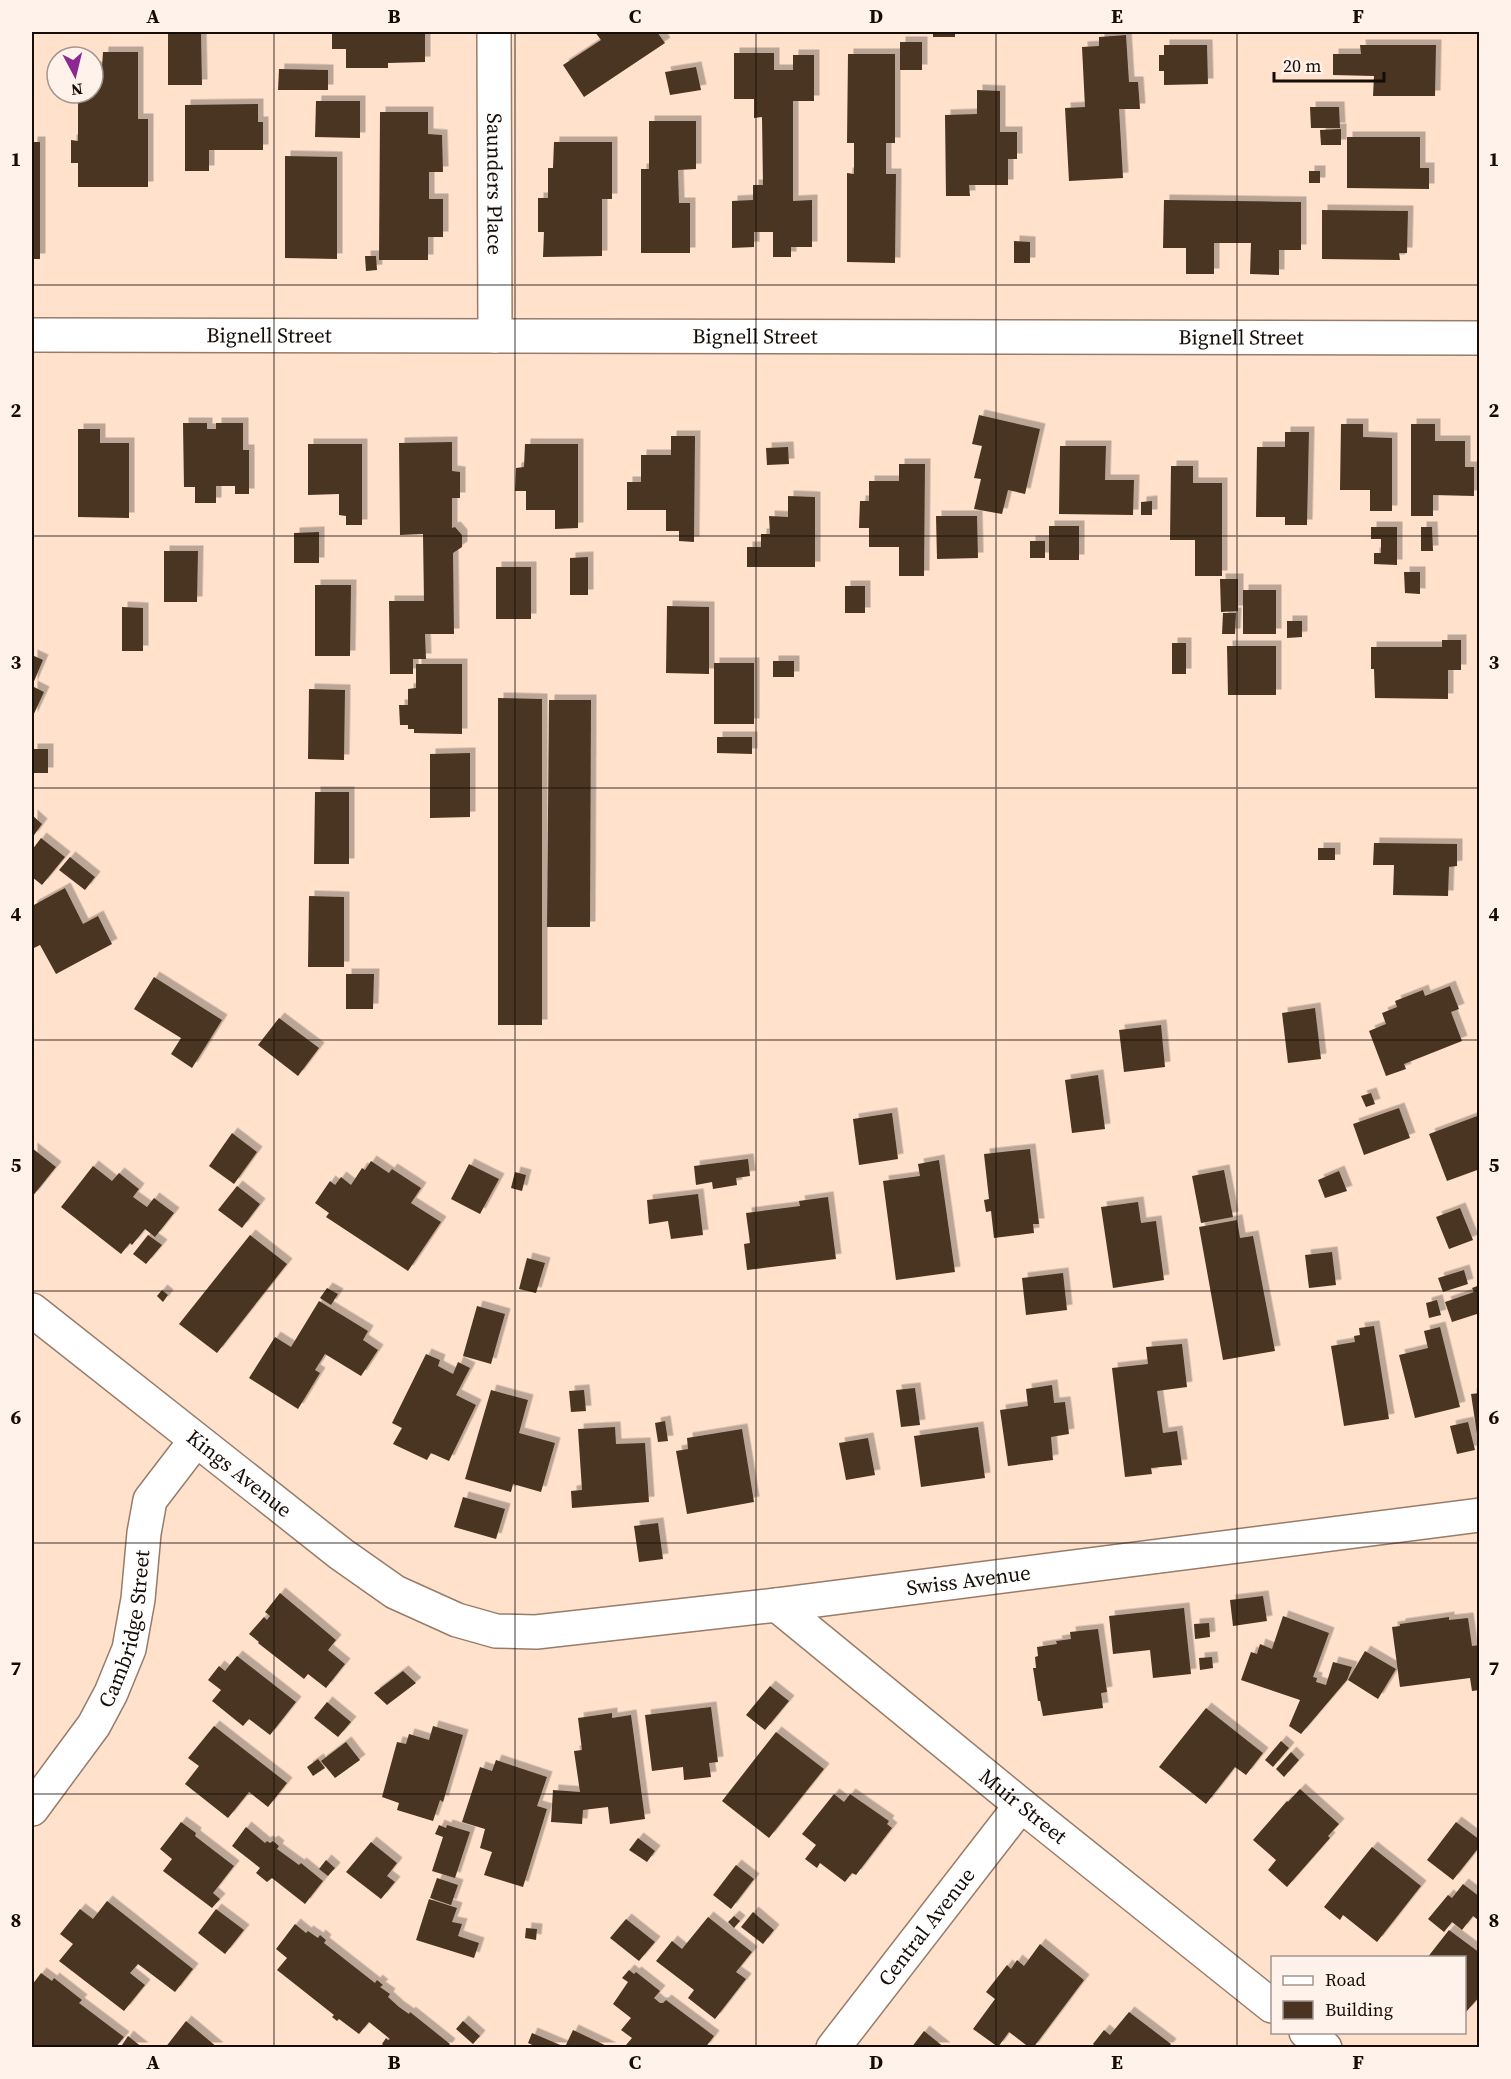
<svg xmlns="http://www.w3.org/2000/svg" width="1511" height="2079" font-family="'Source Serif 4',serif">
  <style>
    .building { fill: #4a3421; filter: url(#shadow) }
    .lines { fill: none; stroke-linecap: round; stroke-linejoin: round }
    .minor-casing { stroke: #977c69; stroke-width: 36 }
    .minor { stroke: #fff; stroke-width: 33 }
    .grid { fill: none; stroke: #160c06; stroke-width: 1.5; stroke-opacity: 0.55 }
    .labels { text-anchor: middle; stroke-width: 6; stroke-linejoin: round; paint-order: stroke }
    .street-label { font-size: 21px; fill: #160c06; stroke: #fef2ea }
    .neatline { fill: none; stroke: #160c06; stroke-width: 2 }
    .grid-label { font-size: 20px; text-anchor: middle; font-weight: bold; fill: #160c06 }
  </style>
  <defs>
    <filter id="shadow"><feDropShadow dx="5.5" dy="-5.5" stdDeviation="0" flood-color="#0004"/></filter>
  </defs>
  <rect width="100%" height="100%" fill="#ffe1cc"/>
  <g class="building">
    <path d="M332,32h93v30l-37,1v5h-42v-19h-14z"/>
    <path d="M595,32h62l8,11 -81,54 -21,-32 38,-25z"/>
    <rect x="933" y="32" width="22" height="5"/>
    <path d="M168,34h33l1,51h-34z"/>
    <path d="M1126,35l3,47h9l2,27h-21l4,69 -54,3 -4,-73 20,-1 -3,-60 17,-1v-9z"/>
    <rect x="900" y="42" width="22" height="28"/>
    <path d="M1164,45h43l1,39 -44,1v-14h-5v-16h5z"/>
    <path d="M1360,45h76l-1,51h-62l1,-20 -41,-1v-21h28z"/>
    <path d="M103,52h35v67h10v68h-70v-24h-7v-23l7,1v-48h15v-26h9z"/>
    <path d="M734,53h40v17h19v-15h21v46h-21v100l19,-1v47h-21v10h-18v-25h-19v15l-22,1v-47l21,-1v-15h10l-1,-68 -8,1v-19h-20z"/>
    <path d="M848,54h47v89h-9v31h10l-1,89 -48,-1v-89l7,1v-31h-7z"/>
    <path d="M696,67l5,23 -31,5 -5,-23z"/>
    <path d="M279,69l49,1v20h-50z"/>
    <path d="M977,90l23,1v41h17v27h-9v26h-39l1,11h-24l-1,-81 32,-1z"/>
    <path d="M316,101h44v37l-45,-1z"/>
    <path d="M258,104v18h5v28h-54v21h-24v-66z"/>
    <path d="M1310,107h29l1,21h-29z"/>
    <path d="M380,112h48v22l14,1 1,37h-14v27h14v38h-15v23h-49z"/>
    <path d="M649,121h47v48l-18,1 1,33h11v50h-49v-84h8z"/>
    <path d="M1341,129v16h-20l-1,-15z"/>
    <path d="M1347,137h73v31h9v21l-82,-1z"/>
    <rect x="32" y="142" width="8" height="117"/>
    <path d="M554,142h58v57h-10v57l-59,1 1,-25h-6v-34h10v-30h5z"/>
    <path d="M285,156l52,1v102l-52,-1z"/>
    <rect x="1309" y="171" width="11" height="12"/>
    <path d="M1164,200l137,2v48h-22v25l-29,-1 1,-31h-37v31h-28v-26h-23z"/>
    <path d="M1322,210l86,1 -1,42h-8l1,7 -78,-1z"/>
    <path d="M1014,241l16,1v21h-16z"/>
    <path d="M365,256h11l1,14 -11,1z"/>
    <path d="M979,415l61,14 -15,65 -17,-4 -6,24 -28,-5 7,-30 -7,-1 8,-32 -10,-2z"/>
    <path d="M183,423h24v6h9v-6h27v27h6v44h-14v-8h-19v17h-21v-16h-11z"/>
    <path d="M1341,424h22v13l29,1v73h-22v-21h-30z"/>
    <path d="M1411,424h24v17h30v26h9v29l-41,-1v21h-22z"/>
    <path d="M78,429h22v14h29v75l-51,-1z"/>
    <path d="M1285,432h24l-2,93h-22v-8h-29l1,-70h28z"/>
    <path d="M671,436h24l-1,106 -15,-1v-10h-13v-21h-39v-28h14v-27h30z"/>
    <path d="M452,442v29l8,1v26h-8v30l3,-1 7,8v12l-9,6 1,81h-29l1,25h-13v15h-23l-1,-73h35l-1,-67 -23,1 -1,-92z"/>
    <path d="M308,444h54v81h-16v-9l-7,-1v-21l-31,1z"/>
    <path d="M525,444h53v84l-23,1v-19h-29v-19h-11l1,-23 8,-1z"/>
    <path d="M1060,446h46l-1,34h29l-1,35 -74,-1z"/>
    <path d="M788,447l1,17 -22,1 -1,-17z"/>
    <path d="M899,464h26l-1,112h-25v-29h-30v-19h-10l1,-27h9v-20h30z"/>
    <path d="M1171,466h22v17h29v93h-27v-36h-25z"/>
    <path d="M788,496l27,1v70h-68v-20h14v-13h9l-1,-18 19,1z"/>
    <path d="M1152,501v14h-11v-13z"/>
    <path d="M936,516h41l1,42 -41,1z"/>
    <rect x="1049" y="526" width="30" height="34"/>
    <path d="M1371,527h26v38l-23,-1v-11h7v-14h-10z"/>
    <path d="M1421,527h11l1,24h-12z"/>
    <path d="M319,532v31h-25v-30z"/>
    <rect x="1030" y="541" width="15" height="17"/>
    <path d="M164,551h34l-1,51h-33z"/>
    <path d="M588,557v38h-18v-37z"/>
    <rect x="496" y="567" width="35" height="52"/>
    <path d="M1404,572h16v22l-15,-1z"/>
    <path d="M1220,579h18v32l-17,1z"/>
    <path d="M315,585h36l-1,71h-35z"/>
    <rect x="845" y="586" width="20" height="27"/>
    <rect x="1243" y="590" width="33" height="44"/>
    <path d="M667,606l42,1v67l-43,-1z"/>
    <path d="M122,607l21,1v43h-21z"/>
    <path d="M1223,613h13l-1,21h-13z"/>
    <path d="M1287,621h15v16l-15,1z"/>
    <path d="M1442,640h19v30h-13v29l-73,-1 -1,-29h-3v-22h71z"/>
    <rect x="1172" y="643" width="14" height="31"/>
    <path d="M1227,646h49v49h-48z"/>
    <path d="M32,655l11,5 -11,26 12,6 -12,26z"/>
    <rect x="773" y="661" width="21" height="16"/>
    <rect x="714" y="663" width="40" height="61"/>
    <path d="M416,664h46v70l-48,-1v-4h-6v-4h-8l-1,-20h9v-16l8,-1z"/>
    <path d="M309,689l36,1 -1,70 -36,-1z"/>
    <path d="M498,698l44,1v326h-44z"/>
    <path d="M549,700h42l-1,227h-43z"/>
    <path d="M717,737h35v17l-35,-1z"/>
    <rect x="32" y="749" width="16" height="24"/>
    <path d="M470,753v64l-40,1v-64z"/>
    <path d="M315,792h34v72h-35z"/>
    <path d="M32,815l10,9 -10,14z"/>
    <path d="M41,838l24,19 -23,28 -10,-8v-27z"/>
    <path d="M1374,843l83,1v22l-8,1 -1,29 -55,-1 1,-30h-21z"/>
    <rect x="1318" y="848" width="17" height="12"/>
    <path d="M70,857l25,20 -10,13 -26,-20z"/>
    <path d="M65,888l18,36 15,-8 14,28 -56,30 -16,-29 -8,4v-43z"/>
    <path d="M309,896l35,1v70h-36z"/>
    <path d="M346,974h28l-1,35h-27z"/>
    <path d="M154,977l68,43 -30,48 -21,-14 10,-16 -47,-29z"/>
    <path d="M1450,986l9,23 -8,3 11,29 -58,23 2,5 -20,7 -17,-45 17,-7 -4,-11 15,-6 -2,-6 28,-11 2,6z"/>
    <path d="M1315,1008l6,51 -33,4 -6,-50z"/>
    <path d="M279,1018l40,30 -21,28 -40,-31z"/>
    <path d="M1161,1025l4,42 -41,5 -5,-42z"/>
    <path d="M1098,1075l7,54 -33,4 -7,-53z"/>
    <path d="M1371,1093l4,11 -9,3 -5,-11z"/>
    <path d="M1399,1108l11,30 -46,17 -11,-31z"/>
    <path d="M892,1113l6,46 -39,6 -6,-46z"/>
    <path d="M1480,1115v54l-33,12 -18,-47z"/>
    <path d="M232,1133l25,19 -23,32 -25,-18z"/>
    <path d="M32,1148l24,19 -24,30z"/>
    <path d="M1030,1149l9,75h-6l1,9 -40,5 -3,-27 -5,1 -2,-12 5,-1 -5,-45z"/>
    <path d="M748,1159l2,17 -14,2 1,7 -24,4 -1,-7 -16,3 -2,-19z"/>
    <path d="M939,1160l16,112 -59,8 -13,-99 37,-5 -2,-12z"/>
    <path d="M371,1161l18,12 3,-4 29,19 -10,15 30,19 -33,49 -82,-54 3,-4 -14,-10 15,-22 5,4 6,-8 10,8 11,-17 3,2z"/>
    <path d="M469,1164l30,15 -19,35 -29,-15z"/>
    <path d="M93,1166l19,15 7,-8 20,16 -6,8 14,10 7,-9 20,15 -19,24 -10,-8 -13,16 -2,-2 -9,11 -60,-47z"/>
    <path d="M1224,1170l9,47 -32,6 -9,-47z"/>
    <path d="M1339,1171l8,20 -22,7 -7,-18z"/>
    <path d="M515,1172l11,3 -4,16 -11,-3z"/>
    <path d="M237,1186l23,18 -18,24 -24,-18z"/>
    <path d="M698,1194l5,41 -32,4 -3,-18 -19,3 -2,-24z"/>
    <path d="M828,1197l8,62 -89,11 -3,-26 6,-1 -4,-30 54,-7 -1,-5z"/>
    <path d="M1138,1202l3,21 15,-2 8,59 -51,8 -12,-81z"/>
    <path d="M1460,1208l13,32 -24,9 -13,-32z"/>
    <path d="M1237,1220l3,18 13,-2 22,115 -52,9 -24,-133z"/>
    <path d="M148,1235l14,10 -16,19 -13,-10z"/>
    <path d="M250,1235l37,29 -70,89 -38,-29z"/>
    <path d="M1332,1252l4,33 -27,3 -4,-33z"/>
    <path d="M527,1258l18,5 -9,30 -17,-4z"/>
    <path d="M1464,1270l4,14 -25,8 -5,-14z"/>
    <path d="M1063,1273l4,37 -41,5 -4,-37z"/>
    <path d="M1480,1285v28l-28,9 -7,-20 29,-10 -2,-4z"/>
    <path d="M327,1288l11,6 -7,11 -11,-7z"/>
    <path d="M162,1290l6,5 -5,7 -6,-6z"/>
    <path d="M1437,1300l4,15 -12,3 -3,-15z"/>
    <path d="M319,1301l49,30 -5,9 15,10 -17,26 -36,-22 -10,16 5,3 -22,36 -49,-31 26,-41 16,10z"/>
    <path d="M477,1306l28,8 -14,50 -28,-8z"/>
    <path d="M1374,1326l15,93 -45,7 -13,-80 24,-4 -1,-6 6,-1 -1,-7z"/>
    <path d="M1440,1327l20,80 -45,11 -16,-63 29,-7 -4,-17z"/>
    <path d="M1182,1344l5,43 -30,4 6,42 14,-2 5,34 -31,3 1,6 -27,3 -13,-109 36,-4 -2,-17z"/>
    <path d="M426,1354l14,6 -2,6 15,8 5,-12 12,6 -14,27 20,10 -27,56 -18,-8 -4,7 -34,-16 9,-16 -10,-5z"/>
    <path d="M1052,1385l2,18 11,-1 4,32 -18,3 2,23 -45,6 -8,-56 28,-4 -2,-17z"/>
    <path d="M915,1388l5,37 -19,2 -5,-37z"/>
    <path d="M491,1390l37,10 -9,33 36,10 -14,49 -28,-8 -2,8 -46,-13z"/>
    <path d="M584,1390l2,21 -15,1 -2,-21z"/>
    <path d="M1480,1393v48h-2l-7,-47z"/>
    <path d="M665,1421l3,20 -10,1 -3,-19z"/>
    <path d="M1468,1422l7,28 -18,4 -7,-28z"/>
    <path d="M615,1427l1,17 29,-1 4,59 -77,6 -1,-17 11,-1 -4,-61z"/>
    <path d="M978,1427l7,51 -64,9 -7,-51z"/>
    <path d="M742,1429l12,73 -67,12 -11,-63 12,-2 -1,-11z"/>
    <path d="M868,1438l7,37 -29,5 -7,-37z"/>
    <path d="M463,1497l42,12 -9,30 -42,-12z"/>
    <path d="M658,1523l5,36 -24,3 -5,-36z"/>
    <path d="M280,1593l56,47 -8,10 17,14 -19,24 -18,-14 -4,5 -46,-36 1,-1 -10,-8 15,-17 3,3 3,-4 -5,-4z"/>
    <path d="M1263,1596l4,25 -34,5 -3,-26z"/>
    <path d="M1184,1608l7,66 -38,4 -3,-28 -37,4 -4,-38z"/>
    <path d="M1283,1616l46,17 -16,44 4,1 -1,4 10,3 7,-23 19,5 -5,13 -46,54 -12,-8 11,-26 -59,-20 10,-28 6,2 3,-10 12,5z"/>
    <path d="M1449,1617v3l19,-2 4,28 8,-1v45l-8,1 -2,-13 -70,9 -8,-60 8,-1v-2z"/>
    <path d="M1209,1623l1,14 -15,2 -1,-15z"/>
    <path d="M1098,1629l9,63 -6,1 2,15 -60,8 -3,-15h-2l-5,-33h3l-1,-11 3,-1 -1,-9 20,-3 -1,-3 15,-2 -1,-7z"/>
    <path d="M1365,1651l31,18 -18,30 -30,-19z"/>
    <path d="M237,1656l59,46 -26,33 -21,-16 -6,7 -31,-25 9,-11 -13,-10 11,-14 6,5z"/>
    <path d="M1212,1657l1,11 -13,2 -1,-12z"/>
    <path d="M403,1671l13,12 -29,22 -13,-12z"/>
    <path d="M770,1686l19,15 -24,29 -19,-15z"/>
    <path d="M327,1702l24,20 -13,15 -24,-19z"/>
    <path d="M711,1707l7,55 -9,1 2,14 -27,3 -1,-13 -31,4 -7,-56z"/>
    <path d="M1206,1708l57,45 -17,22 -11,-8 -29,37 -47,-37z"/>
    <path d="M612,1713v5l19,-3 14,104 -35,5 -2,-17 -25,3 -1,14 -31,-2 2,-32 27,2 -6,-41 8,-1 -4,-32z"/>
    <path d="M214,1726l73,57 -19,24 -19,-15 -21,26 -43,-34 14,-18 -11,-8z"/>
    <path d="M433,1726l30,9 -20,67 -3,-2 -7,21 -36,-11 2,-7 -17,-6 15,-55 9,2 3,-10 20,6z"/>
    <path d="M776,1732l48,37 -55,69 -47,-37z"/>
    <path d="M1281,1741l8,7 -16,19 -8,-7z"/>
    <path d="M346,1742l14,18 -25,18 -14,-17z"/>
    <path d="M1291,1752l8,8 -15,17 -8,-8z"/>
    <path d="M318,1759l7,9 -12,8 -6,-9z"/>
    <path d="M496,1760l51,17 -10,29 10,3 -24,78 -39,-12 8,-23 -12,-4 5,-19 -23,-7 18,-55 12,4z"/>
    <path d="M1300,1789l39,35 -11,12 2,2 -43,49 -19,-17 8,-10 -23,-20 34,-39 1,1z"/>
    <path d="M834,1794l10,8 6,-8 39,27 -2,3 5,4 -36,47 -4,-2 -7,9 -25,-19 -3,5 -12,-9 11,-14 -14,-11z"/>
    <path d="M181,1822l15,11 -1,3 39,30 -21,27 7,6 -8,9 -49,-37 9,-12 -12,-10z"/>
    <path d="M1456,1822l24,18v6l-27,34 -26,-20z"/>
    <path d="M439,1825l7,3 1,-3 23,7 -15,46 -23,-7 11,-34 -8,-3z"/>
    <path d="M246,1827l19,16 2,-2 3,2 3,-2 6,5 -2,3 22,16 2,-2 22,18 -18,23 -33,-26 -5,4 -11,-9 4,-5 -28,-22z"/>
    <path d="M638,1838l17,13 -8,11 -18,-12z"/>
    <path d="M371,1842l26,21 -10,13 8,6 -14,17 -35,-27z"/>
    <path d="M1372,1847l49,39 -44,56 -34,-27 -3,5 -16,-13z"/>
    <path d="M326,1860l9,8 -7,8 -9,-7z"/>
    <path d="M736,1865l18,14 -23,30 -18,-14z"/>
    <path d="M437,1878l21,7 -7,20 -21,-7z"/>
    <path d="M1463,1884l17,13v22l-2,1 -5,-4 -11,14 -10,-8 -8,10 -16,-13 20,-24 4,3z"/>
    <path d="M429,1899l28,9 -5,14 10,2 -4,12 21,7 -5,15 -58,-18z"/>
    <path d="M107,1901l86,68 -18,23 -37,-28 -8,9 15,12 -21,26 -65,-50 14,-17 -13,-10 20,-25 13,10z"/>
    <path d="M216,1909l28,21 -19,24 -27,-21z"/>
    <path d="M753,1912l21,18 -11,14 -22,-17z"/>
    <path d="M734,1916l6,5 -6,7 -6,-6z"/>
    <path d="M708,1917l44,35 -16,20 10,7 -31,40 -27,-21 6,-8 -38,-29 16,-20 10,8z"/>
    <path d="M626,1919l29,23 -16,19 -29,-23z"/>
    <path d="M295,1924l11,9 2,-2 10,7 2,-3 6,5 -2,3 51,40 2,-3 6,5 -3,2 10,7 -2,3 11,10 10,7 1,-2 40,32 -3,4h-64l1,-2 -2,-2 4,-6 2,2 2,-1 -21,-17 -10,12 -20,-15 -2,2 -5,-4 2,-2 -57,-45 10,-12 -11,-9z"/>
    <path d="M526,1928l11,1 -1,11 -11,-2z"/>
    <path d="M1449,1930l31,23v43l-14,16 -2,-1v-53h-37z"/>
    <path d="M1040,1944l44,36 -51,68h-3l-21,-16 -11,15 -25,-18 22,-30 -9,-7 21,-27 4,4 6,-9 7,6z"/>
    <path d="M629,1970l5,4 2,-2 24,19 -6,7 6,5h3l3,-3 48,36 -9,12h-76l-3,-3 6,-7 -11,-8 10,-12 -18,-14 15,-22 -6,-4z"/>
    <path d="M41,1973l11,8 2,-3 28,22 -3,3 45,34 -9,11h-80l-3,-4v-59z"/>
    <path d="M1129,2012l42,32 -3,4h-71l-4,-4 11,-14 6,5z"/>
    <path d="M186,2021l32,27h-53z"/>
    <path d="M463,2021l17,15 -7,8 -17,-15z"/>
    <path d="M573,2030l38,18h-72l-11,-5 4,-10 33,14z"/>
    <path d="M924,2031l21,17h-34z"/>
    <path d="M128,2036l15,12h-23z"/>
  </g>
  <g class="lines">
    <g class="minor-casing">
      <g id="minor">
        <path id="s1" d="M494,32l1,304"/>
        <path id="s2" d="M32,335l1448,3"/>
        <path id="s3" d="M32,1310l309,244 54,38 62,28 39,11 40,1 241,-27 703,-90"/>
        <path id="s4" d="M777,1605l244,200 251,201"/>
        <path id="s5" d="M32,1809l62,-84 17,-32 18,-44 9,-50 6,-66 6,-33 46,-60"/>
        <path d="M1306,2032l19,16"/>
        <path id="s6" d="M833,2048l188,-243"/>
      </g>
    </g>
    <use href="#minor" class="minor"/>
  </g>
  <path class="grid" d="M274,32v2016M515,32v2016M756,32v2016M996,32v2016M1237,32v2016M32,285h1448M32,536h1448M32,788h1448M32,1040h1448M32,1291h1448M32,1543h1448M32,1794h1448"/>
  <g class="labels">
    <g class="street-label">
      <text dy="7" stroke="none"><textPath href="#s1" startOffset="152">Saunders Place</textPath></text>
      <text dy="7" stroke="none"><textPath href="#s2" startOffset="237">Bignell Street</textPath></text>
      <text dy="7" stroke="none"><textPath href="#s2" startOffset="723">Bignell Street</textPath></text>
      <text dy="7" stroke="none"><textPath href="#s2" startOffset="1209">Bignell Street</textPath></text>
      <text dy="7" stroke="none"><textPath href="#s3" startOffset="264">Kings Avenue</textPath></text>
      <text dy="7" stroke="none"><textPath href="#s3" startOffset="1044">Swiss Avenue</textPath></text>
      <text dy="7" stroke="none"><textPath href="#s5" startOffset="207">Cambridge Street</textPath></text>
      <text dy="7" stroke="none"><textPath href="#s4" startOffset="318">Muir Street</textPath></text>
      <text dy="7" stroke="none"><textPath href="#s6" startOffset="153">Central Avenue</textPath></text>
    </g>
  </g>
  <rect width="1511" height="2079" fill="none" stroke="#fef2ea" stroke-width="66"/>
  <rect x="1271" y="1956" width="195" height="78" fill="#fef2ea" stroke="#a1968f" stroke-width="1.5"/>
  <rect x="1283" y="1976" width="30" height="9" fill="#ffffff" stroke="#a1968f" stroke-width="1.5"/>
  <text x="1325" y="1986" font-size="18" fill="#160c06">Road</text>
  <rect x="1283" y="2001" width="30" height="18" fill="#4a3421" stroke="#a1968f" stroke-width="1.5"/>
  <text x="1325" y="2016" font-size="18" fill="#160c06">Building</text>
  <g transform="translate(75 75) rotate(173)"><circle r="28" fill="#fef2ea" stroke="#a1968f" stroke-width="1.5"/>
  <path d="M0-4.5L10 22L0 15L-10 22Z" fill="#8b2992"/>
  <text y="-9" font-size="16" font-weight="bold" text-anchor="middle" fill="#160c06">N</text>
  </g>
  <path d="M1274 72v9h110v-9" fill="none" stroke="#160c06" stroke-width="3"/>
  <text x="1283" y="72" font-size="18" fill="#160c06" stroke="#fef2ea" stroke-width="4.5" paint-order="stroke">20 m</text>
  <rect x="33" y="33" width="1445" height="2013" class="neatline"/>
  <g class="grid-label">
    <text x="153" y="23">A</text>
    <text x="394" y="23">B</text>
    <text x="635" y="23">C</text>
    <text x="876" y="23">D</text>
    <text x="1117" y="23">E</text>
    <text x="1358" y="23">F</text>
    <text x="16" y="166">1</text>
    <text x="1494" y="166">1</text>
    <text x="16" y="417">2</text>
    <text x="1494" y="417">2</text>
    <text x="16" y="669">3</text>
    <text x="1494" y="669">3</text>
    <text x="16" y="921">4</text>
    <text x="1494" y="921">4</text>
    <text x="16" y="1172">5</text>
    <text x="1494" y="1172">5</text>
    <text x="16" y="1424">6</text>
    <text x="1494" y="1424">6</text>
    <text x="16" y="1675">7</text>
    <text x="1494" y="1675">7</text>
    <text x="16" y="1927">8</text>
    <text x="1494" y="1927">8</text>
    <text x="153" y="2069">A</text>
    <text x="394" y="2069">B</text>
    <text x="635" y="2069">C</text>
    <text x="876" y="2069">D</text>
    <text x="1117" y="2069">E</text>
    <text x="1358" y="2069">F</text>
  </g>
</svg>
